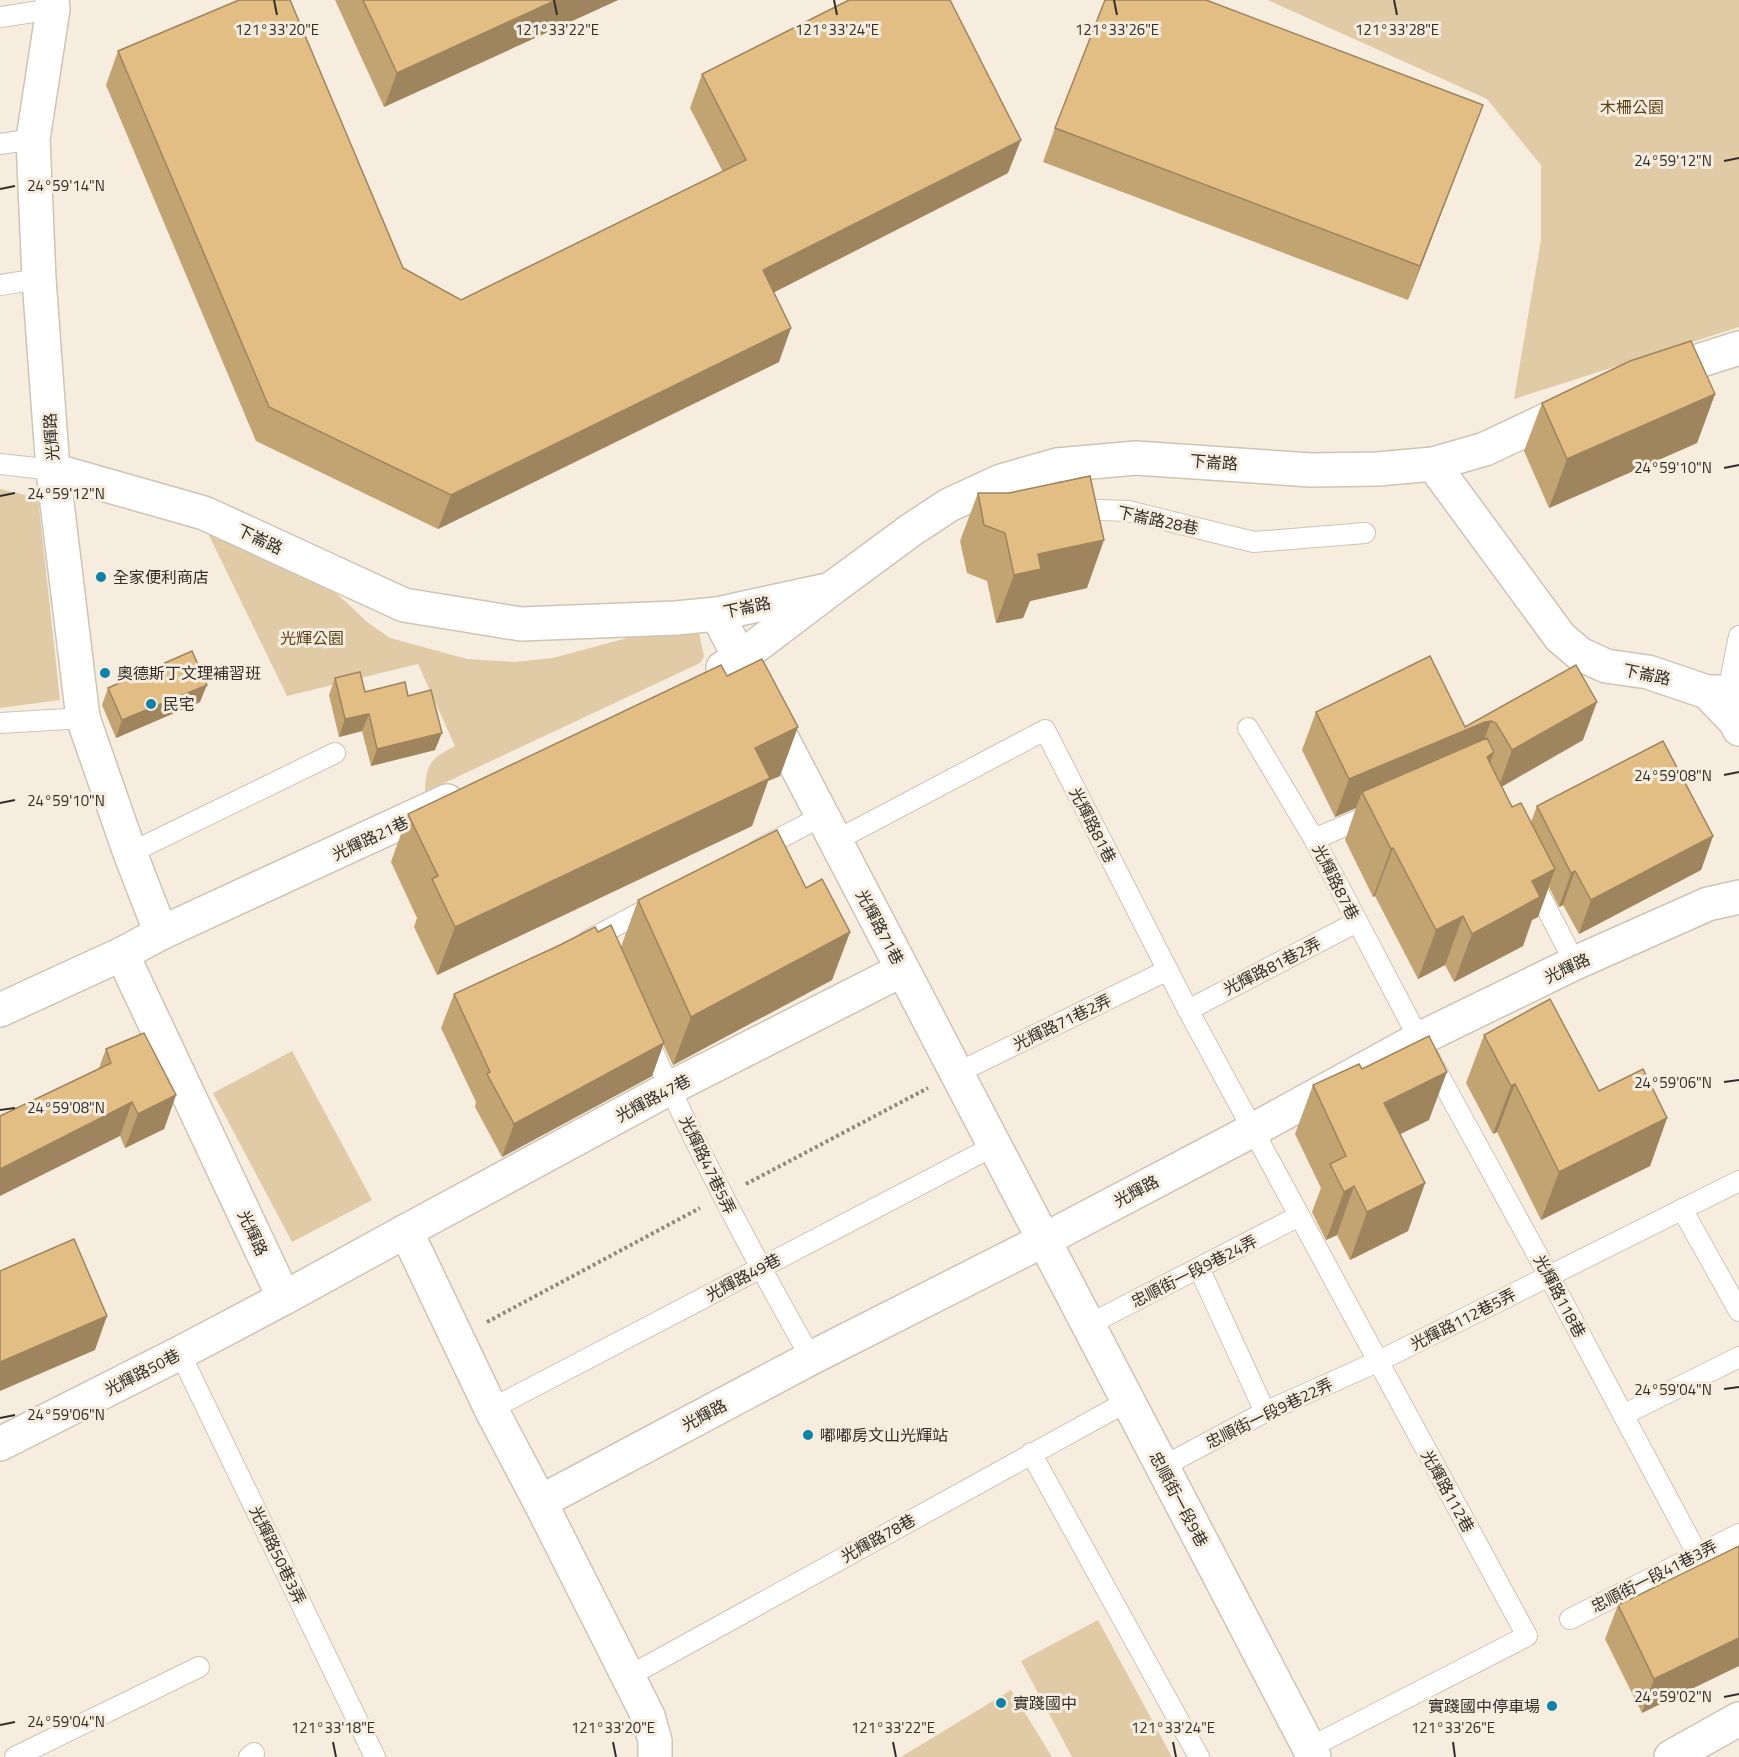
<svg xmlns="http://www.w3.org/2000/svg" width="1739" height="1757" font-family="'Titillium Web','Noto Sans TC',sans-serif">
  <style>
    .green { fill: #e1caa6 }
    .lines { fill: none; stroke-linecap: round; stroke-linejoin: round }
    .service-casing { stroke: #cdc4b5; stroke-width: 22 }
    .minor-casing { stroke: #cdc4b5; stroke-width: 36 }
    .tertiary-casing { stroke: #cdc4b5; stroke-width: 36 }
    .path { stroke: #8f897f; stroke-width: 4; stroke-dasharray: 3 3; stroke-linecap: butt }
    .service { stroke: #fff; stroke-width: 20 }
    .minor { stroke: #fff; stroke-width: 33 }
    .tertiary { stroke: #fff; stroke-width: 33 }
    .wall { fill: #c2a372 }
    .shaded-wall { fill: #9e855d }
    .building { fill: #e2be85; stroke: #9e855d; stroke-width: 1.5 }
    .ticks { fill: none; stroke: #322e29; stroke-width: 2 }
    .poi-dot { fill: #0d82a9; stroke: #f6edde; stroke-width: 2 }
    .labels { text-anchor: middle; stroke-width: 6; stroke-linejoin: round; paint-order: stroke }
    .park-label { font-size: 16px; fill: #5b4216; stroke: #f6edde }
    .street-label { font-size: 16px; fill: #322e29; stroke: #f6edde }
    .poi-label { font-size: 16px; fill: #322e29; stroke: #f6edde; text-anchor: start }
    .ticks-label { font-size: 15px; text-anchor: middle; fill: #322e29; stroke: #f6edde; stroke-width: 6; stroke-linejoin: round; paint-order: stroke }
  </style>
  <rect width="100%" height="100%" fill="#f6edde"/>
  <g class="green">
    <path d="M1268,0h471v327l-225,72 27,-159v-75l-54,-66z"/>
    <path d="M0,489l38,9 22,202 -60,8z"/>
    <path d="M204,525l125,63 16,13 22,21 23,16 77,21 48,3 38,-4 130,-35 12,5 4,5 5,23 -3,6 -3,2 -273,128c1,-28 5,-33 30,-46l-37,-82 -131,32z"/>
    <path d="M292,1051l80,149 -80,42 -79,-149z"/>
    <path d="M1098,1620l74,137h-100l-51,-96z"/>
    <path d="M1011,1690l41,67h-151z"/>
  </g>
  <g class="lines">
    <g class="service-casing">
      <g id="service">
        <path d="M0,17l53,-8"/>
        <path d="M0,144l33,-5"/>
        <path d="M0,285l39,-6"/>
        <path d="M0,464l53,6"/>
        <path d="M1072,509l56,2 126,31 111,-9"/>
        <path d="M1728,692l11,-56"/>
        <path d="M0,723l83,-5"/>
        <path d="M1248,728l66,111 105,200 130,237 149,279"/>
        <path d="M1314,839l59,-25"/>
        <path d="M835,841l210,-111 143,280 339,626 -218,112"/>
        <path d="M758,850l64,-34"/>
        <path d="M130,853l205,-100"/>
        <path d="M1531,878l44,85"/>
        <path d="M589,940l64,-34"/>
        <path d="M1188,1010l169,-88"/>
        <path d="M647,1038c49,110 105,216 164,320"/>
        <path d="M957,1073l211,-103"/>
        <path d="M1682,1209l57,102"/>
        <path d="M1199,1268l66,144"/>
        <path d="M1088,1325l211,-109"/>
        <path d="M180,1353l195,404"/>
        <path d="M491,1409l503,-263"/>
        <path d="M1623,1415l116,-58"/>
        <path d="M1031,1453l168,304"/>
        <path d="M1162,1467l103,-55 112,-50 362,-181"/>
        <path d="M1570,1619l169,-85"/>
        <path d="M629,1676l499,-275"/>
        <path d="M15,1757l184,-90"/>
        <path d="M249,1757l5,-4"/>
      </g>
    </g>
    <g class="minor-casing">
      <g id="minor">
        <path d="M52,0l1,9 -20,130 6,140 14,191 30,248 47,135 31,80"/>
        <path d="M1433,464l127,173 20,17 26,12 42,6 59,20h21l11,2"/>
        <path d="M53,470l151,43 200,92 117,19 155,-6 41,-4 105,-23"/>
        <path d="M717,614l597,1143"/>
        <path d="M723,668l17,-10 91,-69"/>
        <path d="M1707,692l28,29 4,8"/>
        <path d="M122,954l162,344 122,-67 85,178 49,93 271,-144 233,-118 209,-110 166,-91 156,-76 133,-59 31,-7"/>
        <path d="M0,1010l122,-56 39,-21 286,-132"/>
        <path d="M406,1231l264,-143 232,-118"/>
        <path d="M0,1444l180,-91 104,-55"/>
        <path d="M540,1502l108,214 7,25v16"/>
      </g>
    </g>
    <g class="tertiary-casing">
      <g id="tertiary">
        <path d="M1658,374l81,-26"/>
        <path d="M831,589l80,-59 38,-25 52,-24 56,-16 79,-7 175,12 67,-1 55,-5 52,-15 89,-42"/>
        <path d="M1671,1757l68,-38"/>
      </g>
    </g>
    <g class="path">
      <path d="M746,1184l182,-96"/>
      <path d="M487,1322l213,-114"/>
    </g>
    <use href="#service" class="service"/>
    <use href="#minor" class="minor"/>
    <use href="#tertiary" class="tertiary"/>
  </g>
  <g class="wall">
    <path d="M335,0h283l-234,107z"/>
    <path d="M118,51l285,217 58,32 262,-128 -33,-64 12,-34 306,99 -234,119 5,70 -341,167 -182,-88 -150,-356z"/>
    <path d="M1483,105l-75,195 -365,-138 12,-34z"/>
    <path d="M1715,394l-18,49 -148,65 -25,-57 18,-48z"/>
    <path d="M978,493l109,95 -57,13 -7,17 -27,5 -9,-42 -20,-8 -7,-32z"/>
    <path d="M1576,665l7,75 -82,46 11,21 19,15 6,-16 176,30 -12,34 -122,64 -16,-29 -4,2 -10,-20 -11,30 -6,3 -9,26 -69,36 -9,-17 -27,14 -43,-83 -2,1 -28,-57 11,-32 -21,9 -33,-67 14,-38 149,15z"/>
    <path d="M727,676l53,100 -12,5 -16,45 -315,149 -23,-48 3,-9 -26,-56 17,-48z"/>
    <path d="M335,678l30,14 43,4 27,54 -64,16 -9,-35 -23,6 -10,-42z"/>
    <path d="M108,688l92,14 -84,36 -14,-33z"/>
    <path d="M806,888l44,44 -18,48 -159,85 -10,-21 -11,32 -150,81 -27,-50 1,-5 -35,-74 13,-34 144,-62 23,15 17,-47z"/>
    <path d="M1484,1035l115,56 68,27 -17,48 -109,54 -44,-88 -4,2 -27,-51z"/>
    <path d="M106,1049l70,46 -12,34 -39,19 -5,-12 -21,-68z"/>
    <path d="M1362,1069l67,51 -29,14 25,49 -17,48 -58,29 -13,-25 -11,5 -14,-28 9,-24 -26,-54 18,-49z"/>
    <path d="M1739,1546l-97,167 -37,-74 13,-34z"/>
  </g>
  <g class="shaded-wall">
    <path d="M556,0h62l-234,107 13,-34z"/>
    <path d="M1483,105l-13,33 -62,162 12,-34z"/>
    <path d="M1021,140l-13,33 -257,131 12,-34z"/>
    <path d="M791,328l-12,34 -341,167 13,-34z"/>
    <path d="M1715,394l-18,49 -148,65 18,-49z"/>
    <path d="M1104,540l-17,48 -57,13 -7,17 -27,5 18,-48 24,-21z"/>
    <path d="M207,685l-7,17 -84,36 6,-18z"/>
    <path d="M1597,702l-14,38 -85,49 14,-39z"/>
    <path d="M369,714l-7,17 -23,6 6,-18z"/>
    <path d="M1491,721l-14,38 -115,33 -6,16 -21,9 14,-38 136,-57z"/>
    <path d="M798,727l-18,49 -12,5 -16,45 -315,149 18,-48 300,-179z"/>
    <path d="M442,733l-7,17 -64,16 6,-17z"/>
    <path d="M1494,752l-17,48 10,-43z"/>
    <path d="M1713,836l-12,34 -122,64 12,-34z"/>
    <path d="M1393,848l-18,48 -2,1 18,-48z"/>
    <path d="M1555,869l-17,48 -6,3 -9,26 -69,36 18,-48 60,-53z"/>
    <path d="M1575,871l-12,34 -4,2 12,-34z"/>
    <path d="M1463,916l-18,49 -27,14 18,-49z"/>
    <path d="M850,932l-18,48 -159,85 18,-48z"/>
    <path d="M664,1043l-12,33 -150,81 12,-33z"/>
    <path d="M1447,1072l-18,48 -63,31 18,-48z"/>
    <path d="M1515,1084l-18,48 -4,2 18,-48z"/>
    <path d="M176,1095l-12,34 -39,19 13,-34z"/>
    <path d="M132,1102l-12,34 -120,60v-27z"/>
    <path d="M1667,1118l-17,48 -109,54 18,-48z"/>
    <path d="M1425,1183l-17,48 -58,29 17,-48z"/>
    <path d="M1354,1186l-17,49 -11,5 18,-48z"/>
    <path d="M107,1316l-12,34 -95,41v-29z"/>
    <path d="M1739,1638v28l-97,47 12,-34z"/>
  </g>
  <g class="building">
    <path d="M239,0h51l113,268 58,32 285,-140 -44,-86 147,-74h101l71,140 -258,130 28,58 -340,167 -182,-88 -151,-356z"/>
    <path d="M363,0h193l-159,73z"/>
    <path d="M1105,0h101l277,105 -63,161 -365,-138z"/>
    <path d="M1691,341l24,53 -148,65 -25,-56 88,-42z"/>
    <path d="M1090,476l14,64 -66,14 3,15 -27,6 -9,-42 -21,-8 -6,-32h31z"/>
    <path d="M192,651l15,34 -85,35 -14,-32z"/>
    <path d="M1430,656l35,71 111,-62 21,37 -85,48 -16,-27 -5,-2 -6,1 -136,57 -33,-67z"/>
    <path d="M762,659l36,68 -43,21 15,30 -315,149 -23,-48 6,-3 -30,-62 313,-149 6,11z"/>
    <path d="M360,672l5,20 40,-10 3,14 23,-6 11,43 -65,16 -8,-35 -24,5 -10,-41z"/>
    <path d="M1487,738l7,14 -7,5 25,50 9,-4 34,66 -23,12 8,16 -68,37 -9,-18 -27,14 -43,-82 -2,1 -29,-57z"/>
    <path d="M1663,741l50,95 -122,64 -16,-29 -4,2 -34,-67z"/>
    <path d="M777,830l29,58 16,-9 28,53 -159,85 -53,-117z"/>
    <path d="M611,925l53,118 -150,81 -27,-50 3,-2 -36,-78 106,-49 35,-18 3,5z"/>
    <path d="M1550,999l49,92 44,-22 24,49 -108,54 -44,-88 -4,2 -27,-51z"/>
    <path d="M144,1033l32,62 -38,19 -6,-12 -132,67v-53l111,-53 -5,-14z"/>
    <path d="M1429,1036l18,36 -63,31 41,80 -58,29 -13,-26 -10,6 -14,-28 16,-8 -33,-71 46,-21 3,5z"/>
    <path d="M74,1239l33,77 -107,46v-91z"/>
    <path d="M1739,1546v92l-85,41 -36,-74z"/>
  </g>
  <path class="ticks" d="M274,0l3,15M554,0l3,15M834,0l3,15M1114,0l3,15M1394,0l3,15M1724,161l15,-3M0,189l15,-3M1724,468l15,-3M0,496l15,-3M1724,775l15,-3M0,803l15,-3M1724,1082l15,-2M0,1110l15,-2M1724,1389l15,-2M0,1418l15,-3M1724,1697l15,-3M0,1725l15,-3M333,1742l3,15M613,1742l3,15M893,1742l3,15M1173,1742l3,15M1453,1742l2,15"/>
  <g class="poi-dot">
    <circle cx="101" cy="577" r="6"/>
    <circle cx="105" cy="673" r="6"/>
    <circle cx="151" cy="704" r="6"/>
    <circle cx="808" cy="1435" r="6"/>
    <circle cx="1001" cy="1703" r="6"/>
    <circle cx="1552" cy="1706" r="6"/>
  </g>
  <g class="labels">
    <g class="park-label">
      <text x="1632" y="113">木柵公園</text>
      <text x="312" y="644">光輝公園</text>
    </g>
    <g class="street-label">
      <text transform="translate(51 437) rotate(-94)" y="6">光輝路</text>
      <text transform="translate(1214 462) rotate(4)" y="6">下崙路</text>
      <text transform="translate(1158 520) rotate(12)" y="6">下崙路28巷</text>
      <text transform="translate(260 539) rotate(25)" y="6">下崙路</text>
      <text transform="translate(747 607) rotate(-12)" y="6">下崙路</text>
      <text transform="translate(1647 674) rotate(12)" y="6">下崙路</text>
      <text transform="translate(1093 825) rotate(63)" y="6">光輝路81巷</text>
      <text transform="translate(370 838) rotate(-25)" y="6">光輝路21巷</text>
      <text transform="translate(1336 882) rotate(63)" y="6">光輝路87巷</text>
      <text transform="translate(880 927) rotate(62)" y="6">光輝路71巷</text>
      <text transform="translate(1272 966) rotate(-27)" y="6">光輝路81巷2弄</text>
      <text transform="translate(1567 968) rotate(-25)" y="6">光輝路</text>
      <text transform="translate(1062 1022) rotate(-26)" y="6">光輝路71巷2弄</text>
      <text transform="translate(653 1098) rotate(-28)" y="6">光輝路47巷</text>
      <text transform="translate(708 1165) rotate(64)" y="6">光輝路47巷5弄</text>
      <text transform="translate(1136 1191) rotate(-28)" y="6">光輝路</text>
      <text transform="translate(253 1233) rotate(65)" y="6">光輝路</text>
      <text transform="translate(1194 1271) rotate(-27)" y="6">忠順街一段9巷24弄</text>
      <text transform="translate(743 1277) rotate(-28)" y="6">光輝路49巷</text>
      <text transform="translate(1560 1296) rotate(62)" y="6">光輝路118巷</text>
      <text transform="translate(1463 1319) rotate(-27)" y="6">光輝路112巷5弄</text>
      <text transform="translate(142 1372) rotate(-27)" y="6">光輝路50巷</text>
      <text transform="translate(1269 1413) rotate(-26)" y="6">忠順街一段9巷22弄</text>
      <text transform="translate(704 1415) rotate(-28)" y="6">光輝路</text>
      <text transform="translate(1448 1491) rotate(61)" y="6">光輝路112巷</text>
      <text transform="translate(1179 1499) rotate(62)" y="6">忠順街一段9巷</text>
      <text transform="translate(878 1538) rotate(-29)" y="6">光輝路78巷</text>
      <text transform="translate(278 1555) rotate(64)" y="6">光輝路50巷3弄</text>
      <text transform="translate(1654 1576) rotate(-27)" y="6">忠順街一段41巷3弄</text>
    </g>
    <g class="poi-label">
      <text x="113" y="583">全家便利商店</text>
      <text x="117" y="679">奧德斯丁文理補習班</text>
      <text x="163" y="710">民宅</text>
      <text x="820" y="1441">嘟嘟房文山光輝站</text>
      <text x="1013" y="1709">實踐國中</text>
      <text x="1540" y="1712" text-anchor="end">實踐國中停車場</text>
    </g>
  </g>
  <g class="ticks-label">
    <text x="277" y="35">121°33'20"E</text>
    <text x="557" y="35">121°33'22"E</text>
    <text x="837" y="35">121°33'24"E</text>
    <text x="1117" y="35">121°33'26"E</text>
    <text x="1397" y="35">121°33'28"E</text>
    <text x="1673" y="166">24°59'12"N</text>
    <text x="66" y="191">24°59'14"N</text>
    <text x="1673" y="473">24°59'10"N</text>
    <text x="66" y="499">24°59'12"N</text>
    <text x="1673" y="781">24°59'08"N</text>
    <text x="66" y="806">24°59'10"N</text>
    <text x="1673" y="1088">24°59'06"N</text>
    <text x="66" y="1113">24°59'08"N</text>
    <text x="1673" y="1395">24°59'04"N</text>
    <text x="66" y="1420">24°59'06"N</text>
    <text x="1673" y="1702">24°59'02"N</text>
    <text x="66" y="1727">24°59'04"N</text>
    <text x="333" y="1733">121°33'18"E</text>
    <text x="613" y="1733">121°33'20"E</text>
    <text x="893" y="1733">121°33'22"E</text>
    <text x="1173" y="1733">121°33'24"E</text>
    <text x="1453" y="1733">121°33'26"E</text>
  </g>
</svg>
